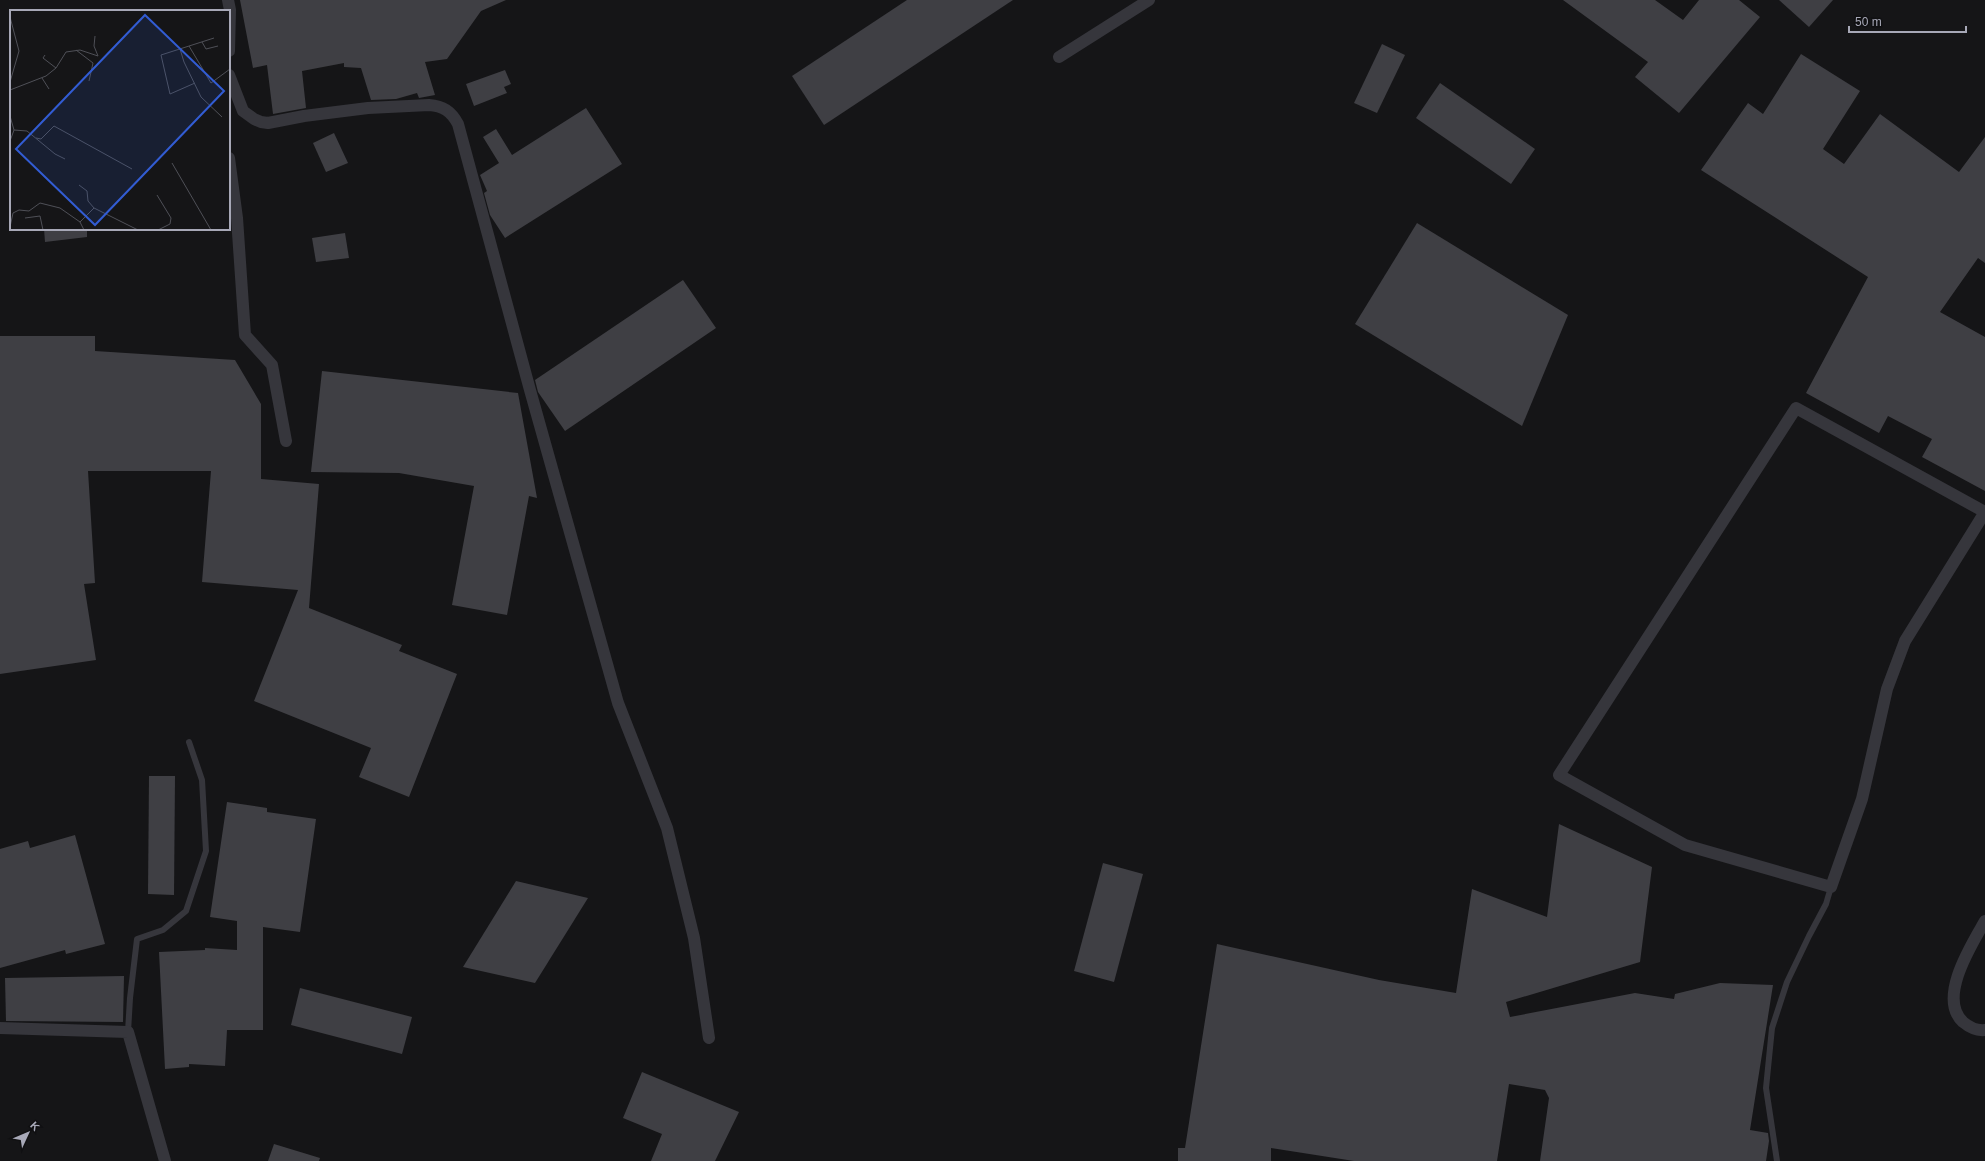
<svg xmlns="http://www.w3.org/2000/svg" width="1985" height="1161" font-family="Helvetica,sans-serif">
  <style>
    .building { fill: #3f3f44 }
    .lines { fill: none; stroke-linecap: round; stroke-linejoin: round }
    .lane { stroke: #36363c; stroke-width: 6 }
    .street { stroke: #36363c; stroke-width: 12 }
    .inset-road { fill: none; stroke: #4f5057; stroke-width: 1 }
    .view { fill: #325cd3; fill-opacity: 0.15; stroke: #325cd3; stroke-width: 2 }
    .inset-edge { fill: none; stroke: #a7a8b7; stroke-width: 2 }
  </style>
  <rect width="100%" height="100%" fill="#151517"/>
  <g class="building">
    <path d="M240,0h266l-25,11 -34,48 -22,3 10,33 -16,3 -2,-5 -21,6 -25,1 -10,-32 -17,-1v-4l-42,8 4,37 -33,6 -6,-49 -14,3z"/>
    <path d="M907,0h106l-189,125 -32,-49z"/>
    <path d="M1563,0h92l28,20 16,-20h40l21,17 -81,96 -44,-36 13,-15z"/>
    <path d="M1779,0h54l-24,27z"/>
    <path d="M1382,44l23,11 -28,58 -23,-10z"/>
    <path d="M1801,54l59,37 -37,58 21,15 36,-50 79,58 26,-35v126l-7,-5 -38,54 45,25v154l-63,-34 10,-18 -44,-23 -9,17 -73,-40 62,-116 -167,-107 47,-67 15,11z"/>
    <path d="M505,70l6,14 -7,3 3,6 -33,13 -8,-22z"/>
    <path d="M1440,83l95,66 -24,35 -95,-66z"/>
    <path d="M586,108l36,56 -117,74 -15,-23 -6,-22 3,-2 -7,-16 19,-12 -16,-26 13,-8 16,26z"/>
    <path d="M334,133l14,30 -22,9 -13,-29z"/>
    <path d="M1417,223l151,92 -46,111 -167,-102z"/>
    <path d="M44,229h43v8l-42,5z"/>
    <path d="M345,233l4,25 -33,4 -4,-24z"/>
    <path d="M683,280l33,48 -151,103 -27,-39 -3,-12z"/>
    <path d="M0,336h95v15l140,9 26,44v75l58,5 -10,124 93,37 -3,6 58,23 -48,123 -50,-20 12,-29 -117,-47 44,-111 -96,-8 9,-111h-123l7,112 -11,1 12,76 -96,14z"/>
    <path d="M322,371l196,22 19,105 -8,-2 -22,119 -55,-10 22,-119 -75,-13 -88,-1z"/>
    <path d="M149,776h26l-1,119 -26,-1z"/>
    <path d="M227,802l40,6v4l49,7 -16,113 -37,-5v103h-36l-2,36 -36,-2v3l-24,2 -6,-117 46,-2v-2l32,2v-29l-27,-4z"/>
    <path d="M1559,824l93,43 -12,95 -134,40 4,15 125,-24 39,6 1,-5 45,-11 53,2 -23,145 18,3 1,8 -3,20h-226l9,-63 -4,-8 -36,-6 -12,77h-143l-83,-13v13h-93v-13h7l32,-204 162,36 77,13 16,-104 75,28z"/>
    <path d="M75,835l30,109 -39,10 -1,-4 -65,18v-119l28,-8 2,7z"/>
    <path d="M1103,863l40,11 -29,108 -40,-11z"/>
    <path d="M516,881l72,17 -53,85 -72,-16z"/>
    <path d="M124,976l-1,46 -117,-1 -1,-43z"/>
    <path d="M300,988l112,29 -10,37 -111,-29z"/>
    <path d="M642,1072l97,40 -24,49h-64l11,-27 -39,-16z"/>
    <path d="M274,1144l46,14 -1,3h-51z"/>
  </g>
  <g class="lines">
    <g class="lane">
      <path d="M128,1032l2,-34 7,-59 26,-9 23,-19 20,-60 -4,-71 -13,-38"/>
      <path d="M1777,1161l-11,-73 6,-60 15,-46 22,-46 17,-32 5,-17"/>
    </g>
    <g class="street">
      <path d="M228,0l2,10 -1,41"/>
      <path d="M1059,57l90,-57"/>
      <path d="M229,75l14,36 11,8 7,3 7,1 36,-7 64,-8 61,-3c14,1 22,6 29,19l72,266 88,313 49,125 27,110 15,100"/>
      <path d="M229,158l8,60 8,117 27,30 14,76"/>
      <path d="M1796,408l189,104 -80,129 -18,48 -25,110 -31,88 -146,-42 -126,-70z"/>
      <path d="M1985,921c-13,23 -48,77 -22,101 6,5 13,9 22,8"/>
      <path d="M0,1028l128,4 37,129"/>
    </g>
  </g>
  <g transform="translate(10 10)">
    <rect width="220" height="220" fill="#151517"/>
    <path class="inset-road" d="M0,7l9,34 -9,31M192,32l4,7 12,-3M179,36l22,37 19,-14M170,39l4,13 17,35 21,20M66,40l17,13 -4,18M35,45l-2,3 13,10M32,68l7,11M185,73l-25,11 -9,-39 53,-17M0,80l36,-14 10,-8 10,-16 14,-2 18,6 -4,-10 1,-10M0,106l4,14 -4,11M4,120l13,1 28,23 10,5M26,128l5,1 13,-13 78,43M162,153l39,67M69,175l8,6 1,10 6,7 44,22M147,185l14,23 -1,6 -12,6M15,208l15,-2 3,14M70,212l14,-14M0,217l3,-14 6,-3 10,1 11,-8 20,5 20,14 4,8"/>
    <path class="view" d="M135,5l79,76 -129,134 -79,-76z"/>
    <rect width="220" height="220" class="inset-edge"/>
  </g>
  <g transform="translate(28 1133) rotate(46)" stroke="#101012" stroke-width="3" paint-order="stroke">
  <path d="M0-3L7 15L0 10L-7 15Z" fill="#a7a8b7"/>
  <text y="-6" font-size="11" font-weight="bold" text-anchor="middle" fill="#a7a8b7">K</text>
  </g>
  <path d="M1849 26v6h117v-6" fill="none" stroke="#a7a8b7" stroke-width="2"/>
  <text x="1855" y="26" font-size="12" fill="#a7a8b7" stroke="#101012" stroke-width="3" paint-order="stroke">50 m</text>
</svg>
